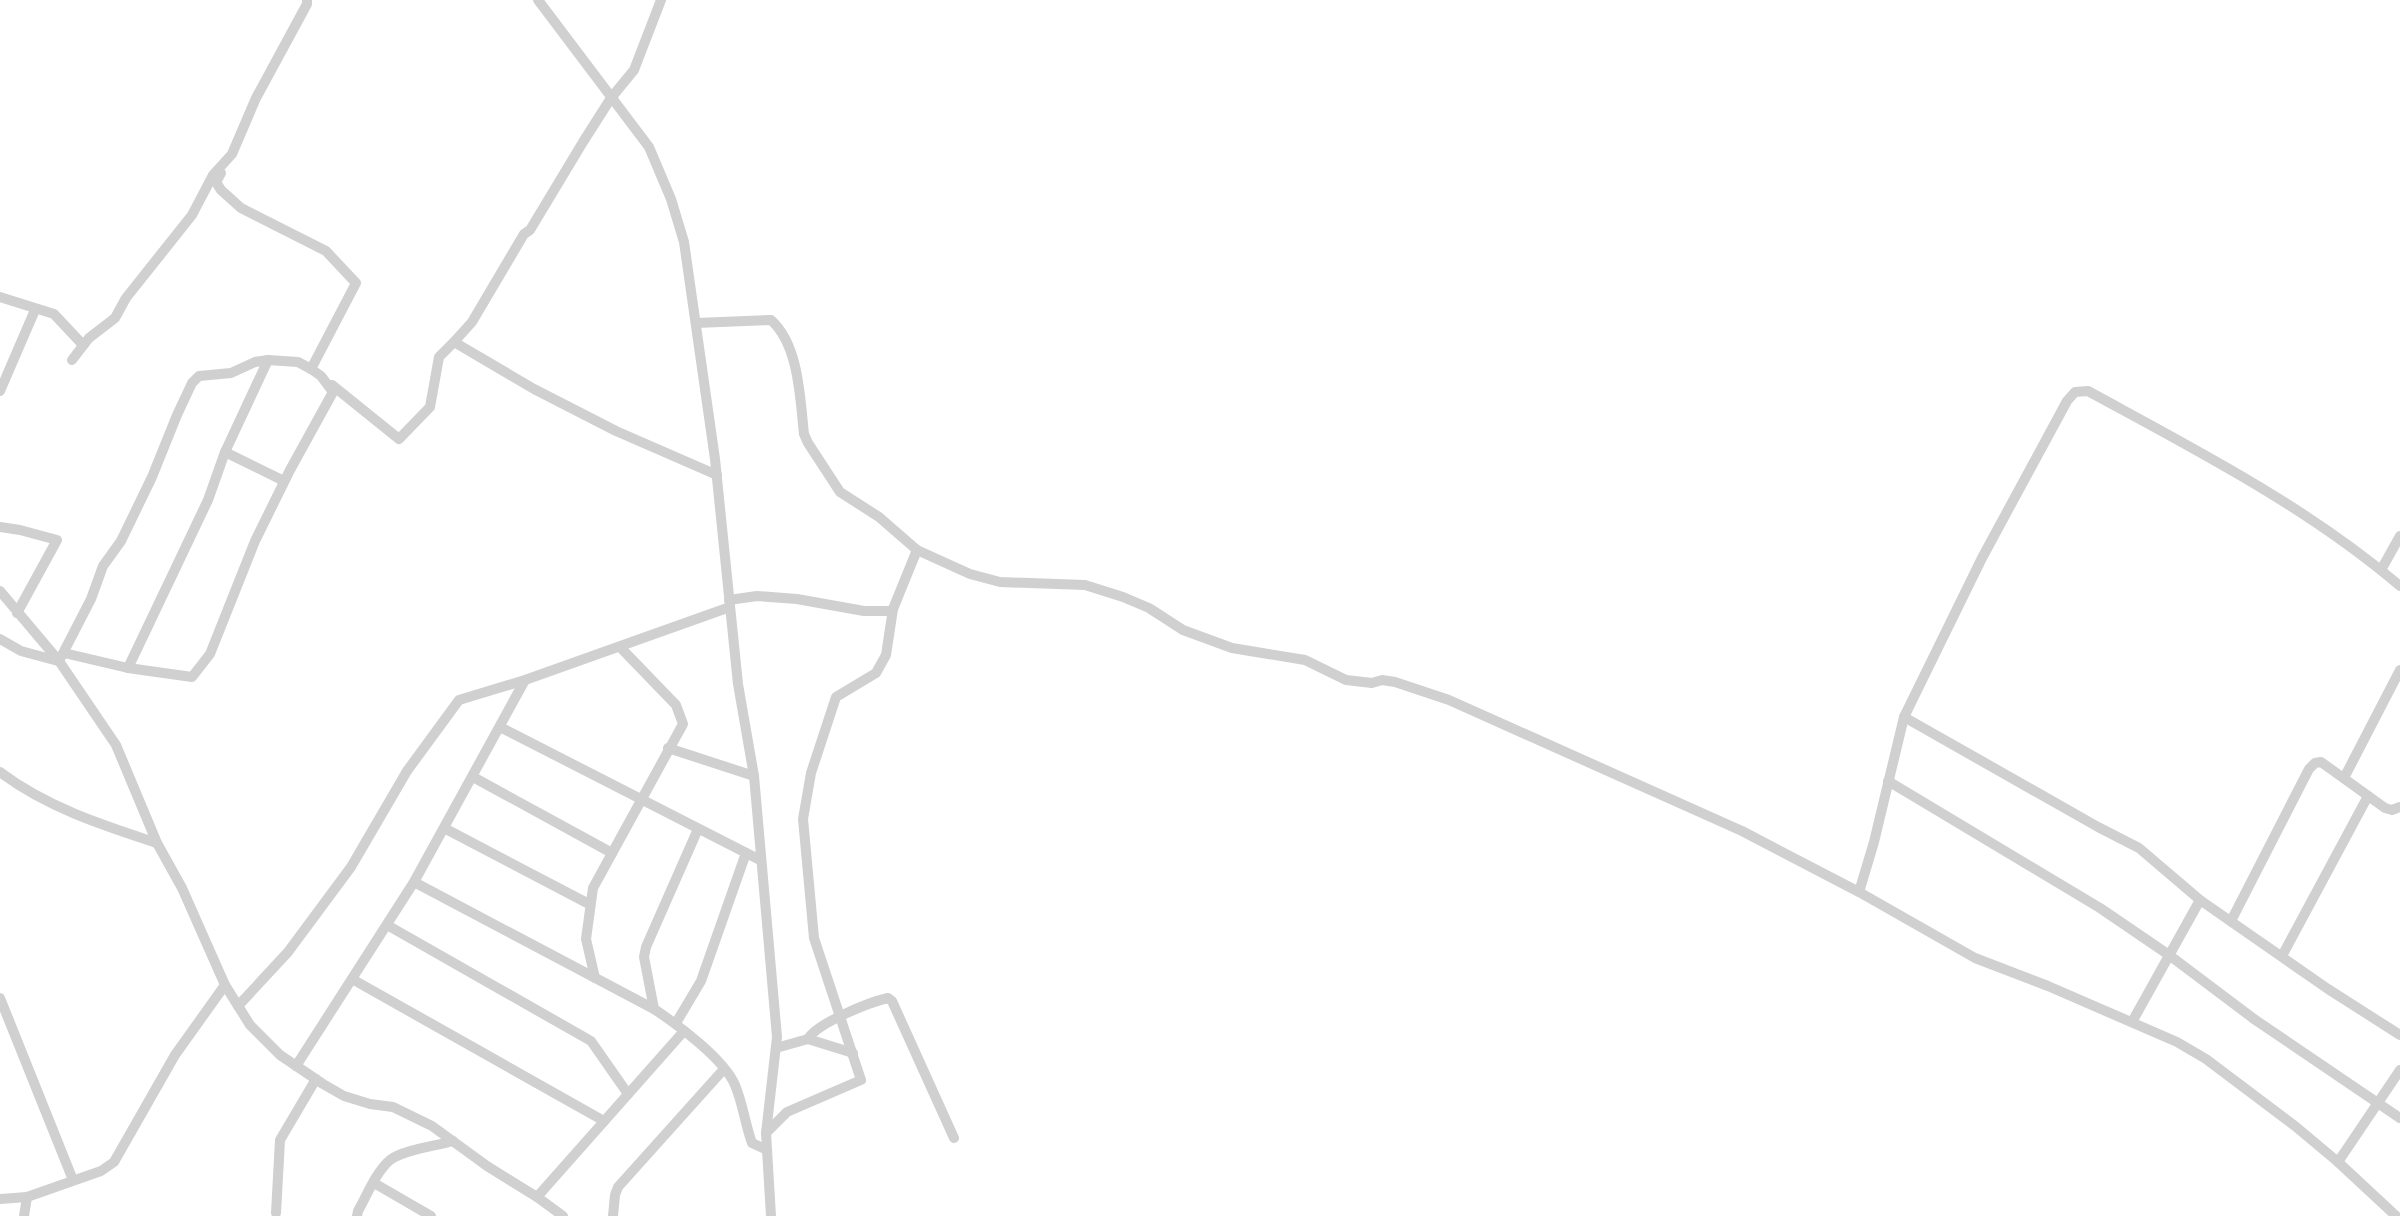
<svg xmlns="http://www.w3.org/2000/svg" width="2400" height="1216" font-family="'Public Sans',sans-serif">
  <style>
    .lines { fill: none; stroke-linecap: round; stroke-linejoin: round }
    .street { stroke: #d0d0d0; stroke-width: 10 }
  </style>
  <rect width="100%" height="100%" fill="#fff"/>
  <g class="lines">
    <g class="street">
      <path d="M538,0l111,147 22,52 13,43 31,217 23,225 16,92 23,261 -11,96 5,83"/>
      <path d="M221,173l-5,9 5,8 20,18 85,43 30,32 -45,86"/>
      <path d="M0,297l54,17 29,31"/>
      <path d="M696,323l75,-3c28,25 29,78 33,114l4,9 32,49 39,25 38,33 53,24 30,8 85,3 38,12 26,11 34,22 49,18 73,12 41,20 26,3 10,-3 13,2 54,18 293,131 117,61 116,66 73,28 129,56 29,17 89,67 43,36 58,54"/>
      <path d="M454,342l18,-20 52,-88 6,-4 53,-88 28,-44 23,-28 27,-70"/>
      <path d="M72,360l17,-22 26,-20 11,-20 66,-83 21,-40 19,-21 24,-56 51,-94v-4"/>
      <path d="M332,385l67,54 31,-32 9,-50 15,-15 80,47 82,42 101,44"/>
      <path d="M0,391l35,-81"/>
      <path d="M225,452l59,29"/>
      <path d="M0,527l20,3 37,10 -40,73"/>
      <path d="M2381,570l19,-34"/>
      <path d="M0,591l59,70 57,84 41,98 25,45 43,97 25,40 30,30 43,29 21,12 26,8 23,3 39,19 55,40 50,31 26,19"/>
      <path d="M729,600l28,-4 40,3 67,12h26l3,-2"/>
      <path d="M0,639l21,12 37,10"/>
      <path d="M59,661l32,-62 12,-33 18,-25 31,-64 25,-62 15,-32 7,-7 32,-3 24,-11 13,-2 30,2 13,7 10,7 12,16 -43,78 -35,71 -45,113 -18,23 -64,-9 -64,-15"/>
      <path d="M128,668l80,-168 17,-48 43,-92"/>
      <path d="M1904,717l194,110 41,21 61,52 128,89 72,46"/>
      <path d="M500,727l260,133"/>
      <path d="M668,748l86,28"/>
      <path d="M0,772c46,35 102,53 157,71"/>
      <path d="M473,777l139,76"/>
      <path d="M2344,778l56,-108"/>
      <path d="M1888,781l212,127 69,47 85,64 146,99"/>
      <path d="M444,828l145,76"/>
      <path d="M414,882l240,127c24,16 70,50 81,76 8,19 10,39 17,58l15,7"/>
      <path d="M1859,892l15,-50 30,-125 78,-159 85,-157 8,-9 13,-1c108,59 218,115 312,195"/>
      <path d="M2231,921l78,-152 6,-6 6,-1 64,46 7,2 8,-3"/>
      <path d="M387,925l204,116 37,53"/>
      <path d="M2282,956l86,-160"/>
      <path d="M595,978l-9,-39 7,-51 90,-164 -7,-19 -56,-58"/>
      <path d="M352,979l252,142"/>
      <path d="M0,998l73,182"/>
      <path d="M238,1006l50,-54 63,-85 56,-96 52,-71 66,-20 205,-73"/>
      <path d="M654,1009l-10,-52 2,-10 52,-118"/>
      <path d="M2132,1022l68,-122"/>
      <path d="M676,1023l25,-42 45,-128"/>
      <path d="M808,1039c9,-16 62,-37 80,-41l4,3 62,137"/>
      <path d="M776,1048l32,-9 45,14"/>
      <path d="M296,1066l118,-184 111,-202"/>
      <path d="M766,1133l21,-21 74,-32 -47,-142 -11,-119 8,-46 25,-76 40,-24 10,-18 7,-46 24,-59"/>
      <path d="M2338,1162l62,-92"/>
      <path d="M374,1183l57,33"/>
      <path d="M537,1197l147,-166"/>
      <path d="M0,1199l27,-2 74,-26 13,-9 61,-107 50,-70"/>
      <path d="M276,1213l4,-73 36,-61"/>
      <path d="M24,1216l3,-19"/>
      <path d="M357,1216l1,-5c9,-16 18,-39 32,-51 13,-10 46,-14 63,-19"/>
      <path d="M613,1216l2,-21 3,-8 106,-118"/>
    </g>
  </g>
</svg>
